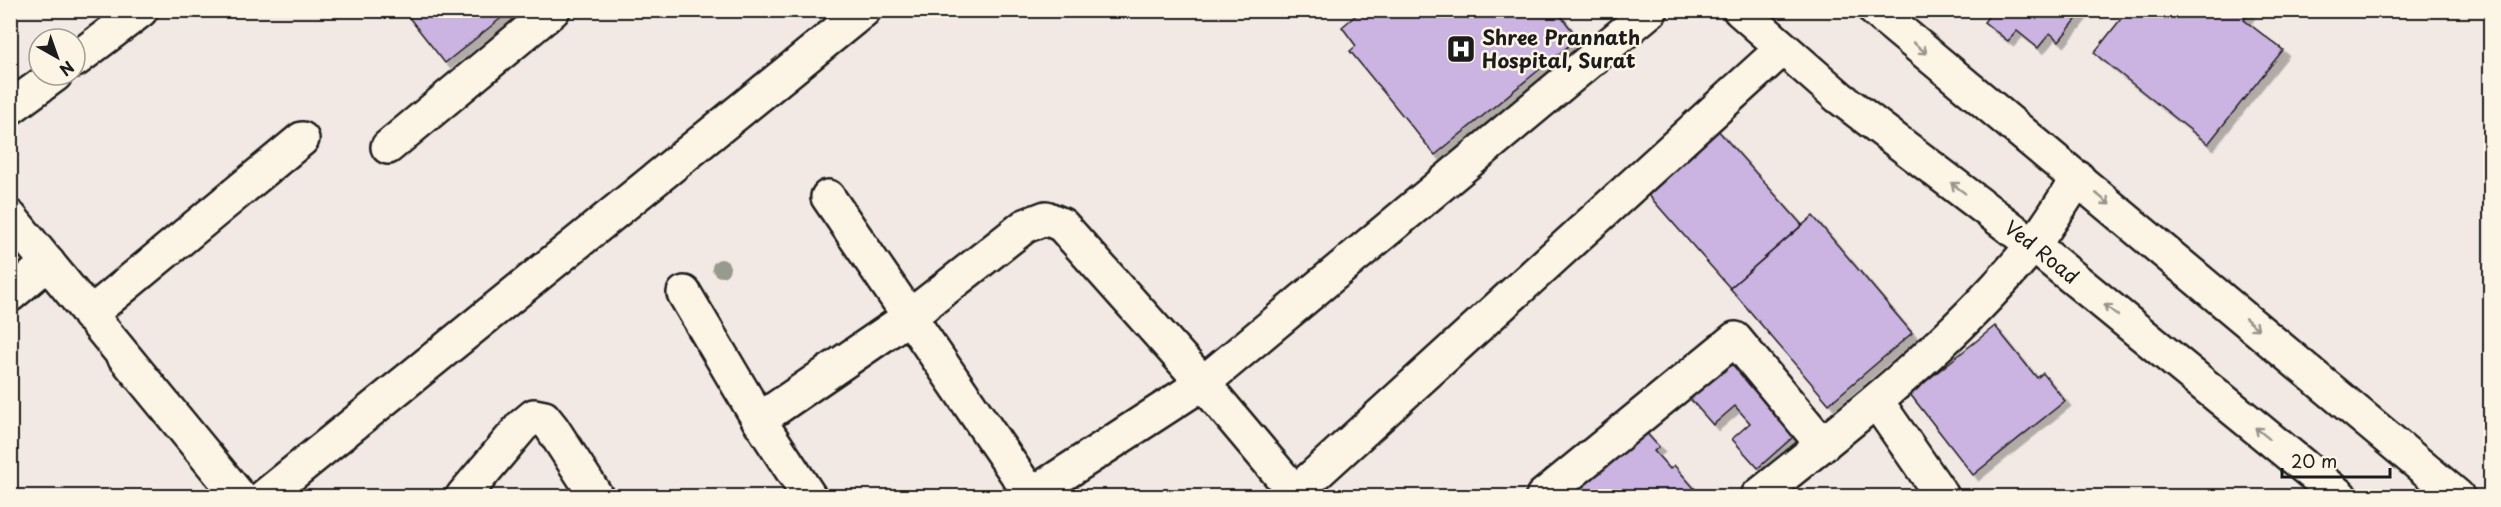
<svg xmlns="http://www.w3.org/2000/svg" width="2501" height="507" font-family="'Playpen Sans',sans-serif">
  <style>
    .building { fill: #cbb3e2; stroke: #1c1c1c; stroke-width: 1.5; filter: url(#shadow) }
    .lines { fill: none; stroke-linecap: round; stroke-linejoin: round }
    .minor-casing { stroke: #1c1c1c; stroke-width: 38 }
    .secondary-casing { stroke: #1c1c1c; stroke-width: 38 }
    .minor { stroke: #fcf5e5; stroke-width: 33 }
    .secondary { stroke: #fcf5e5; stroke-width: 33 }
    .tree { fill: #979a8d }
    .oneway { stroke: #97938b }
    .labels { text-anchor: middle; stroke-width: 5; stroke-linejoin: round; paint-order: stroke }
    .poi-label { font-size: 20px; font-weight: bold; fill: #1c1c1c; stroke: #fcf5e5; text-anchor: start }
    .street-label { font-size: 20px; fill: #1c1c1c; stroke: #fcf5e5 }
  </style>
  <defs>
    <filter id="shadow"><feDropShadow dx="5.5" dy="5.5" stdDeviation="0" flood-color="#0004"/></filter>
  </defs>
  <rect width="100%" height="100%" fill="#f2e8e4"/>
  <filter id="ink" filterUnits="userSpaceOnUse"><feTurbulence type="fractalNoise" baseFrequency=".0167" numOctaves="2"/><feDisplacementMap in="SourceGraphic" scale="12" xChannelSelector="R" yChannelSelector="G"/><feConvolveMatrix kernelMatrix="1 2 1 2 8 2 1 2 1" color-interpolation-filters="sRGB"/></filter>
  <g filter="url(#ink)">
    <g class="building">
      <path d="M403,10h107v1l-65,52z"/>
      <path d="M1362,10h194l22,28 -143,117 -85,-104 6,-5 -14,-19z"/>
      <path d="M1988,10h96l-25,31 -9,-8 -12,15 -21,-17 -9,10 -24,-19 7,-9z"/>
      <path d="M2128,10h119l2,3 -5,7 39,30 -75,94 -114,-91z"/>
      <path d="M1716,128l86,97 -72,63 -85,-97z"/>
      <path d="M1813,216l99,117 -83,71 -99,-116z"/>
      <path d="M1995,326l42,52 6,-5 22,28 -92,74 -63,-81z"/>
      <path d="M1733,351l69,78 -44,39 -26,-29 18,-16 -15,-17 -22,19 -28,-32z"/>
      <path d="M1642,428l17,19 -5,4 16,18 4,-4 26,30 -115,1 -9,-10z"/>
    </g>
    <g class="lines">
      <g class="minor-casing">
        <g id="minor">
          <path d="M75,60l66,-50"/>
          <path d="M10,108l45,-33"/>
          <path d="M388,147l165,-137"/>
          <path d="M828,197l204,299"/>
          <path d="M10,217l229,279"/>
          <path d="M684,293l75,127 50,76"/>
          <path d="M10,295l38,-32"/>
          <path d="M89,315l213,-176"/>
          <path d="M1877,402l65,94"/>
          <path d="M759,420l150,-103 116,-91 21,-8 16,7 141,158 95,113"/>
          <path d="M1295,493l487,-444"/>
          <path d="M1031,495l172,-112 448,-373"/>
          <path d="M265,496l599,-486"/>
          <path d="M463,496l59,-70 12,-10 10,2 8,10 44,68"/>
          <path d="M1543,496l192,-157 88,106"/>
          <path d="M1758,496c97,-77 195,-153 274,-250 17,-21 31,-45 46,-68"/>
        </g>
      </g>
      <g class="secondary-casing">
        <g id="secondary">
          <path id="s1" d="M1740,10l99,87 194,148 307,251"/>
          <path d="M1875,10l582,486"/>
        </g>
      </g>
      <use href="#minor" class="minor"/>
      <use href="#secondary" class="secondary"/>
    </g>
    <circle class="tree" cx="721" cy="268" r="9"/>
    <defs><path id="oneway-shaft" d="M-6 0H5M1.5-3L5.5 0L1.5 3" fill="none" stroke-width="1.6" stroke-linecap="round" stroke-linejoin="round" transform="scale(1.5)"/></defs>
    <g class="oneway">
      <use href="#oneway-shaft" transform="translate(1920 48) rotate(39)"/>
      <use href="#oneway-shaft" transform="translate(1958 188) rotate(-143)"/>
      <use href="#oneway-shaft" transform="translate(2103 199) rotate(40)"/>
      <use href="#oneway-shaft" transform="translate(2111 310) rotate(-141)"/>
      <use href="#oneway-shaft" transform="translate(2252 324) rotate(40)"/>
      <use href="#oneway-shaft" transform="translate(2262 433) rotate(-141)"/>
    </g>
  </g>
  <defs>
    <g id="hospital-square" transform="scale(1.5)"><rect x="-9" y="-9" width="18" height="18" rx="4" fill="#1c1c1c" stroke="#fcf5e5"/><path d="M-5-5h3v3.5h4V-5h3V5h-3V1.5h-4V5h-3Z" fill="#fff"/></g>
  </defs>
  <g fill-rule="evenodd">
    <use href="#hospital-square" x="1461" y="49"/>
  </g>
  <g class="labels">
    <g class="poi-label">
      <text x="1482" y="45">Shree Prannath<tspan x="1482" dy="23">Hospital, Surat</tspan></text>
    </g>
    <g class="street-label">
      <text dy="7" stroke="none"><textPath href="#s1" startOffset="387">Ved Road</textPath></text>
    </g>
  </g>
  <rect width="2501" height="507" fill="none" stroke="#fcf5e5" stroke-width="36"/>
  <rect x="18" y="18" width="2465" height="471" fill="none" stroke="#1c1c1c" stroke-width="2" filter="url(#ink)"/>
  <g transform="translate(57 57) rotate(140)"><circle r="28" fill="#fcf5e5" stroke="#a29e95" stroke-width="1.5"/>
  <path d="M0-4.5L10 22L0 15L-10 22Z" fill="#1c1c1c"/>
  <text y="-9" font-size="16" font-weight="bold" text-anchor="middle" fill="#1c1c1c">N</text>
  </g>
  <path d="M2282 468v9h108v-9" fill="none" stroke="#1c1c1c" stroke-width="3"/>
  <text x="2291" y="468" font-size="18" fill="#1c1c1c" stroke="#fcf5e5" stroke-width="4.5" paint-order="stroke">20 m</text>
</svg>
